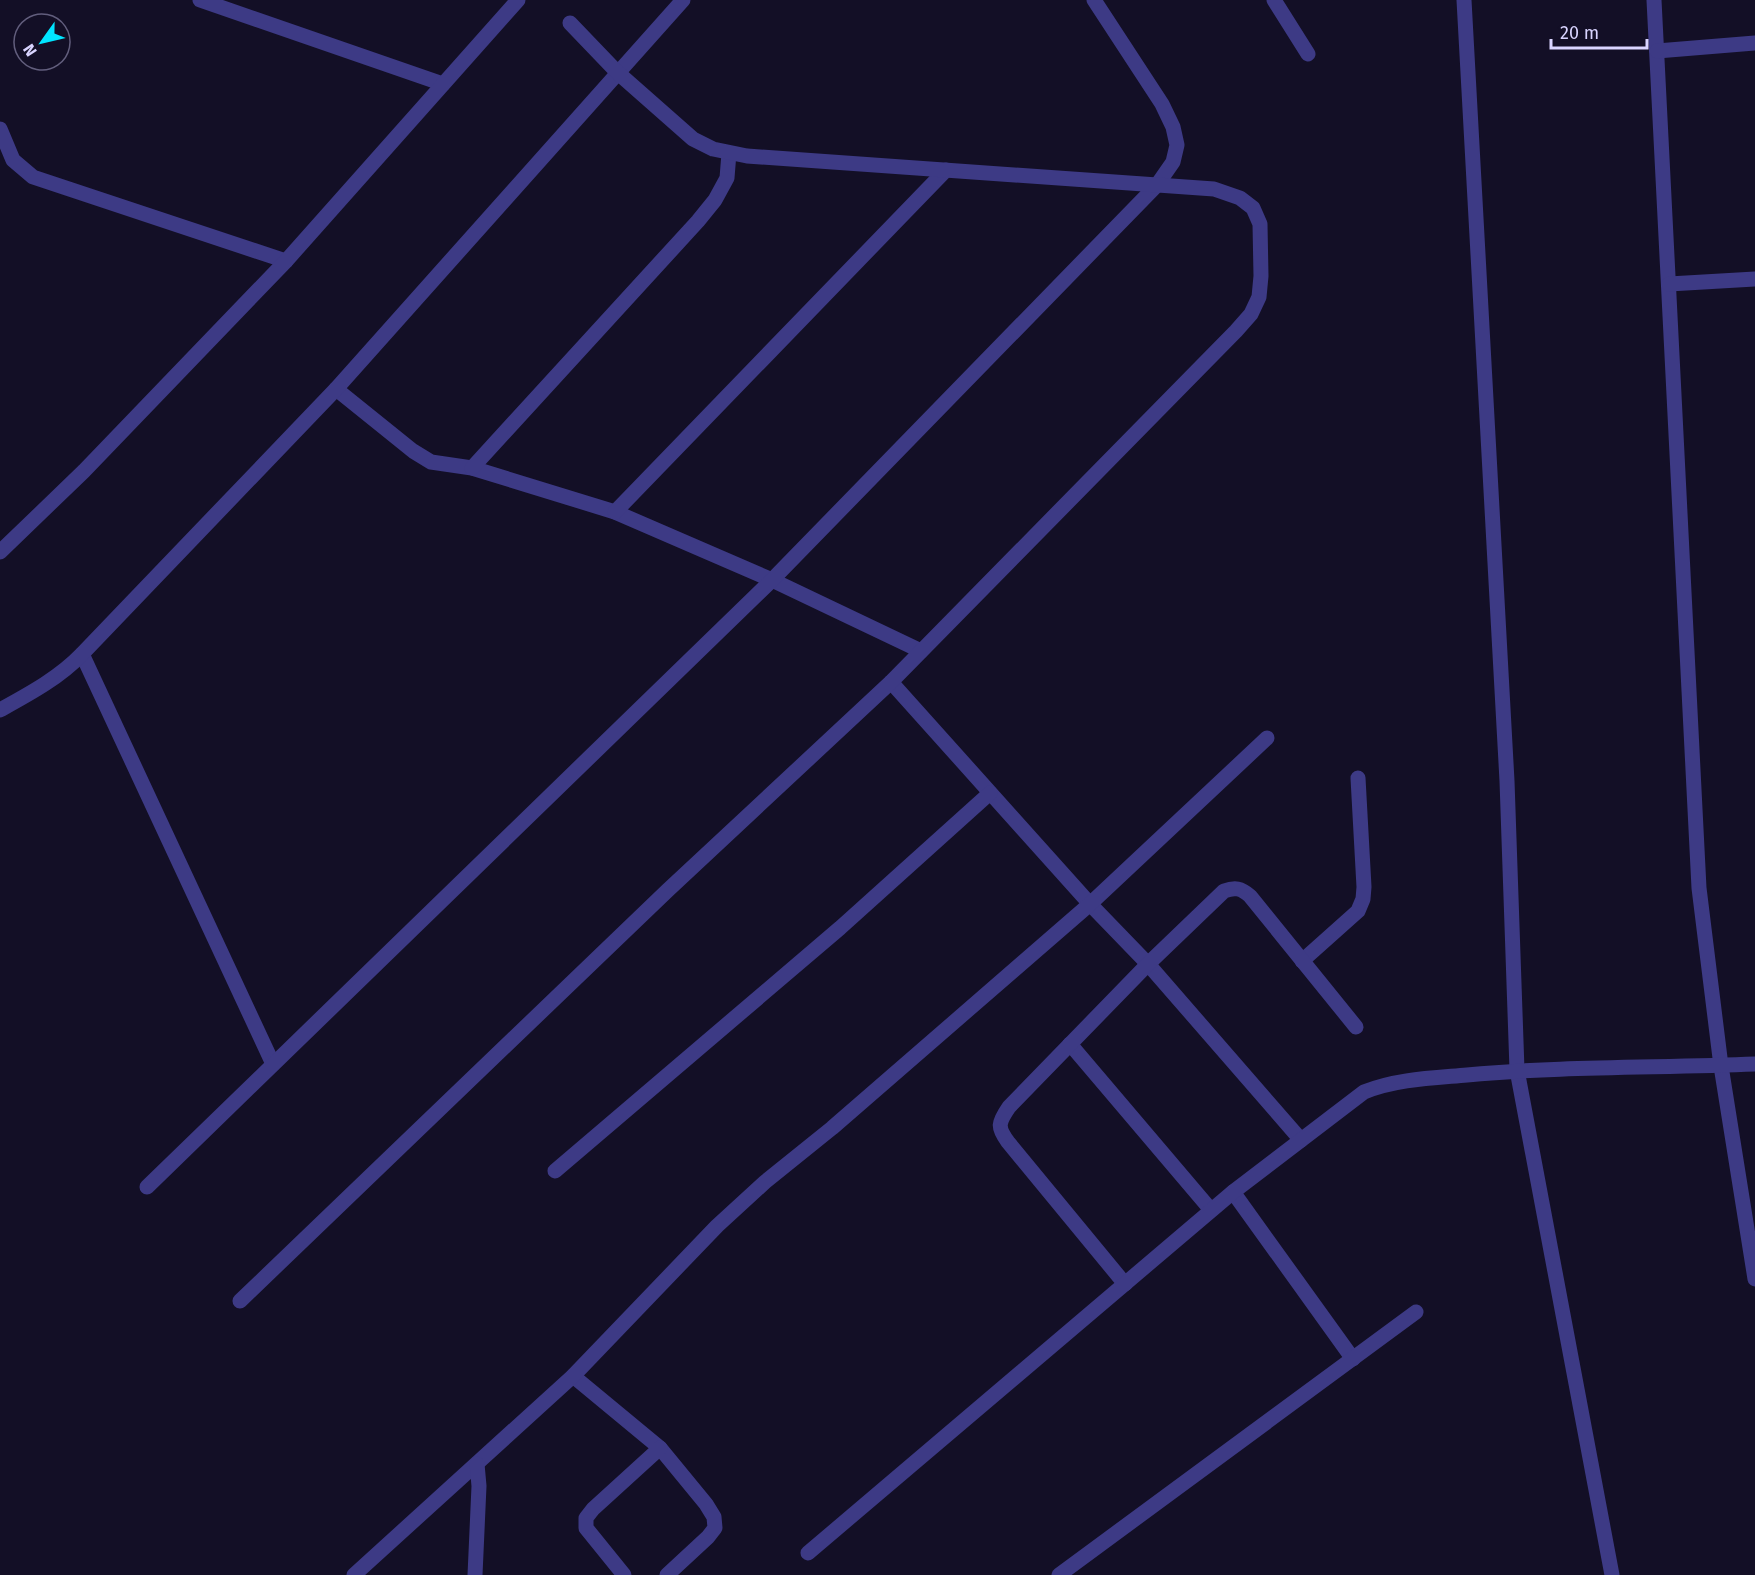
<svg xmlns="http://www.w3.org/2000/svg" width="1755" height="1575" font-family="'Fira Sans',sans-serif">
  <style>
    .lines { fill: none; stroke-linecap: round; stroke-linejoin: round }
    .minor { stroke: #3d3a85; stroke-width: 15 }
  </style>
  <rect width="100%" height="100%" fill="#130f26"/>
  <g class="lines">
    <g class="minor">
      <path d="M200,0l243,84"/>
      <path d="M1274,0l34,54"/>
      <path d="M1464,0l43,781 10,289 95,505"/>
      <path d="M1654,0l45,888 22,178 34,213"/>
      <path d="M1657,51l98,-8"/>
      <path d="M0,129l13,31 20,17 253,84"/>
      <path d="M1669,284l86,-5"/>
      <path d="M336,389l77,62 18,11 41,6 143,44 157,68 149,71"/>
      <path d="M472,468l226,-247 17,-21 12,-22 2,-25"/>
      <path d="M615,512l331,-342"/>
      <path d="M0,552l84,-81 202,-210 232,-261"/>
      <path d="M82,654l191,410"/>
      <path d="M891,682l199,222 58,60 153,176"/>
      <path d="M0,710c29,-16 59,-32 82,-56l254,-265 347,-389"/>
      <path d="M1302,961l56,-50 5,-12 1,-12 -6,-109"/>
      <path d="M1070,1044l141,166"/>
      <path d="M555,1171l285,-243 150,-135"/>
      <path d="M147,1187l625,-607 385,-395 16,-23 4,-17 -4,-18 -11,-23 -68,-104"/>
      <path d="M1233,1192l120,167"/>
      <path d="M1125,1284l-117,-142c-11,-15 -10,-19 1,-35l139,-143 76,-73c11,-4 17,-3 26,5l106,131"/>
      <path d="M240,1301l428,-411 223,-208 345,-351 15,-17 8,-17 2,-21 -1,-52 -7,-16 -13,-10 -26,-9 -467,-33 -34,-7 -20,-10 -76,-67 -47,-49"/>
      <path d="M573,1376l87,72 46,56 8,13 1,11 -7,9 -41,38"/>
      <path d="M808,1553l425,-361 131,-100c32,-13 69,-14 103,-17 96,-9 192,-7 288,-11"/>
      <path d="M354,1575l219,-199 144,-150 48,-44 67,-54 258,-224 177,-166"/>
      <path d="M475,1575l4,-89 -2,-22"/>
      <path d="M624,1575l-38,-47v-10l7,-9 67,-61"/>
      <path d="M1059,1575l357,-263"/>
    </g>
  </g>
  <g transform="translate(42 42) rotate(236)"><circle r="28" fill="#130f26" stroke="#625e7d" stroke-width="1.5"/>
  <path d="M0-4.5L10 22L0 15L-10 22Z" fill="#00e5ff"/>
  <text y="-9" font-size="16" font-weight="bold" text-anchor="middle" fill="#d9d4ff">N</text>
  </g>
  <path d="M1551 39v9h96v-9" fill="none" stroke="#d9d4ff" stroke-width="3"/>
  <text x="1560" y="39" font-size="18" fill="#d9d4ff" stroke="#130f26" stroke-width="4.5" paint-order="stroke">20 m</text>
</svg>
